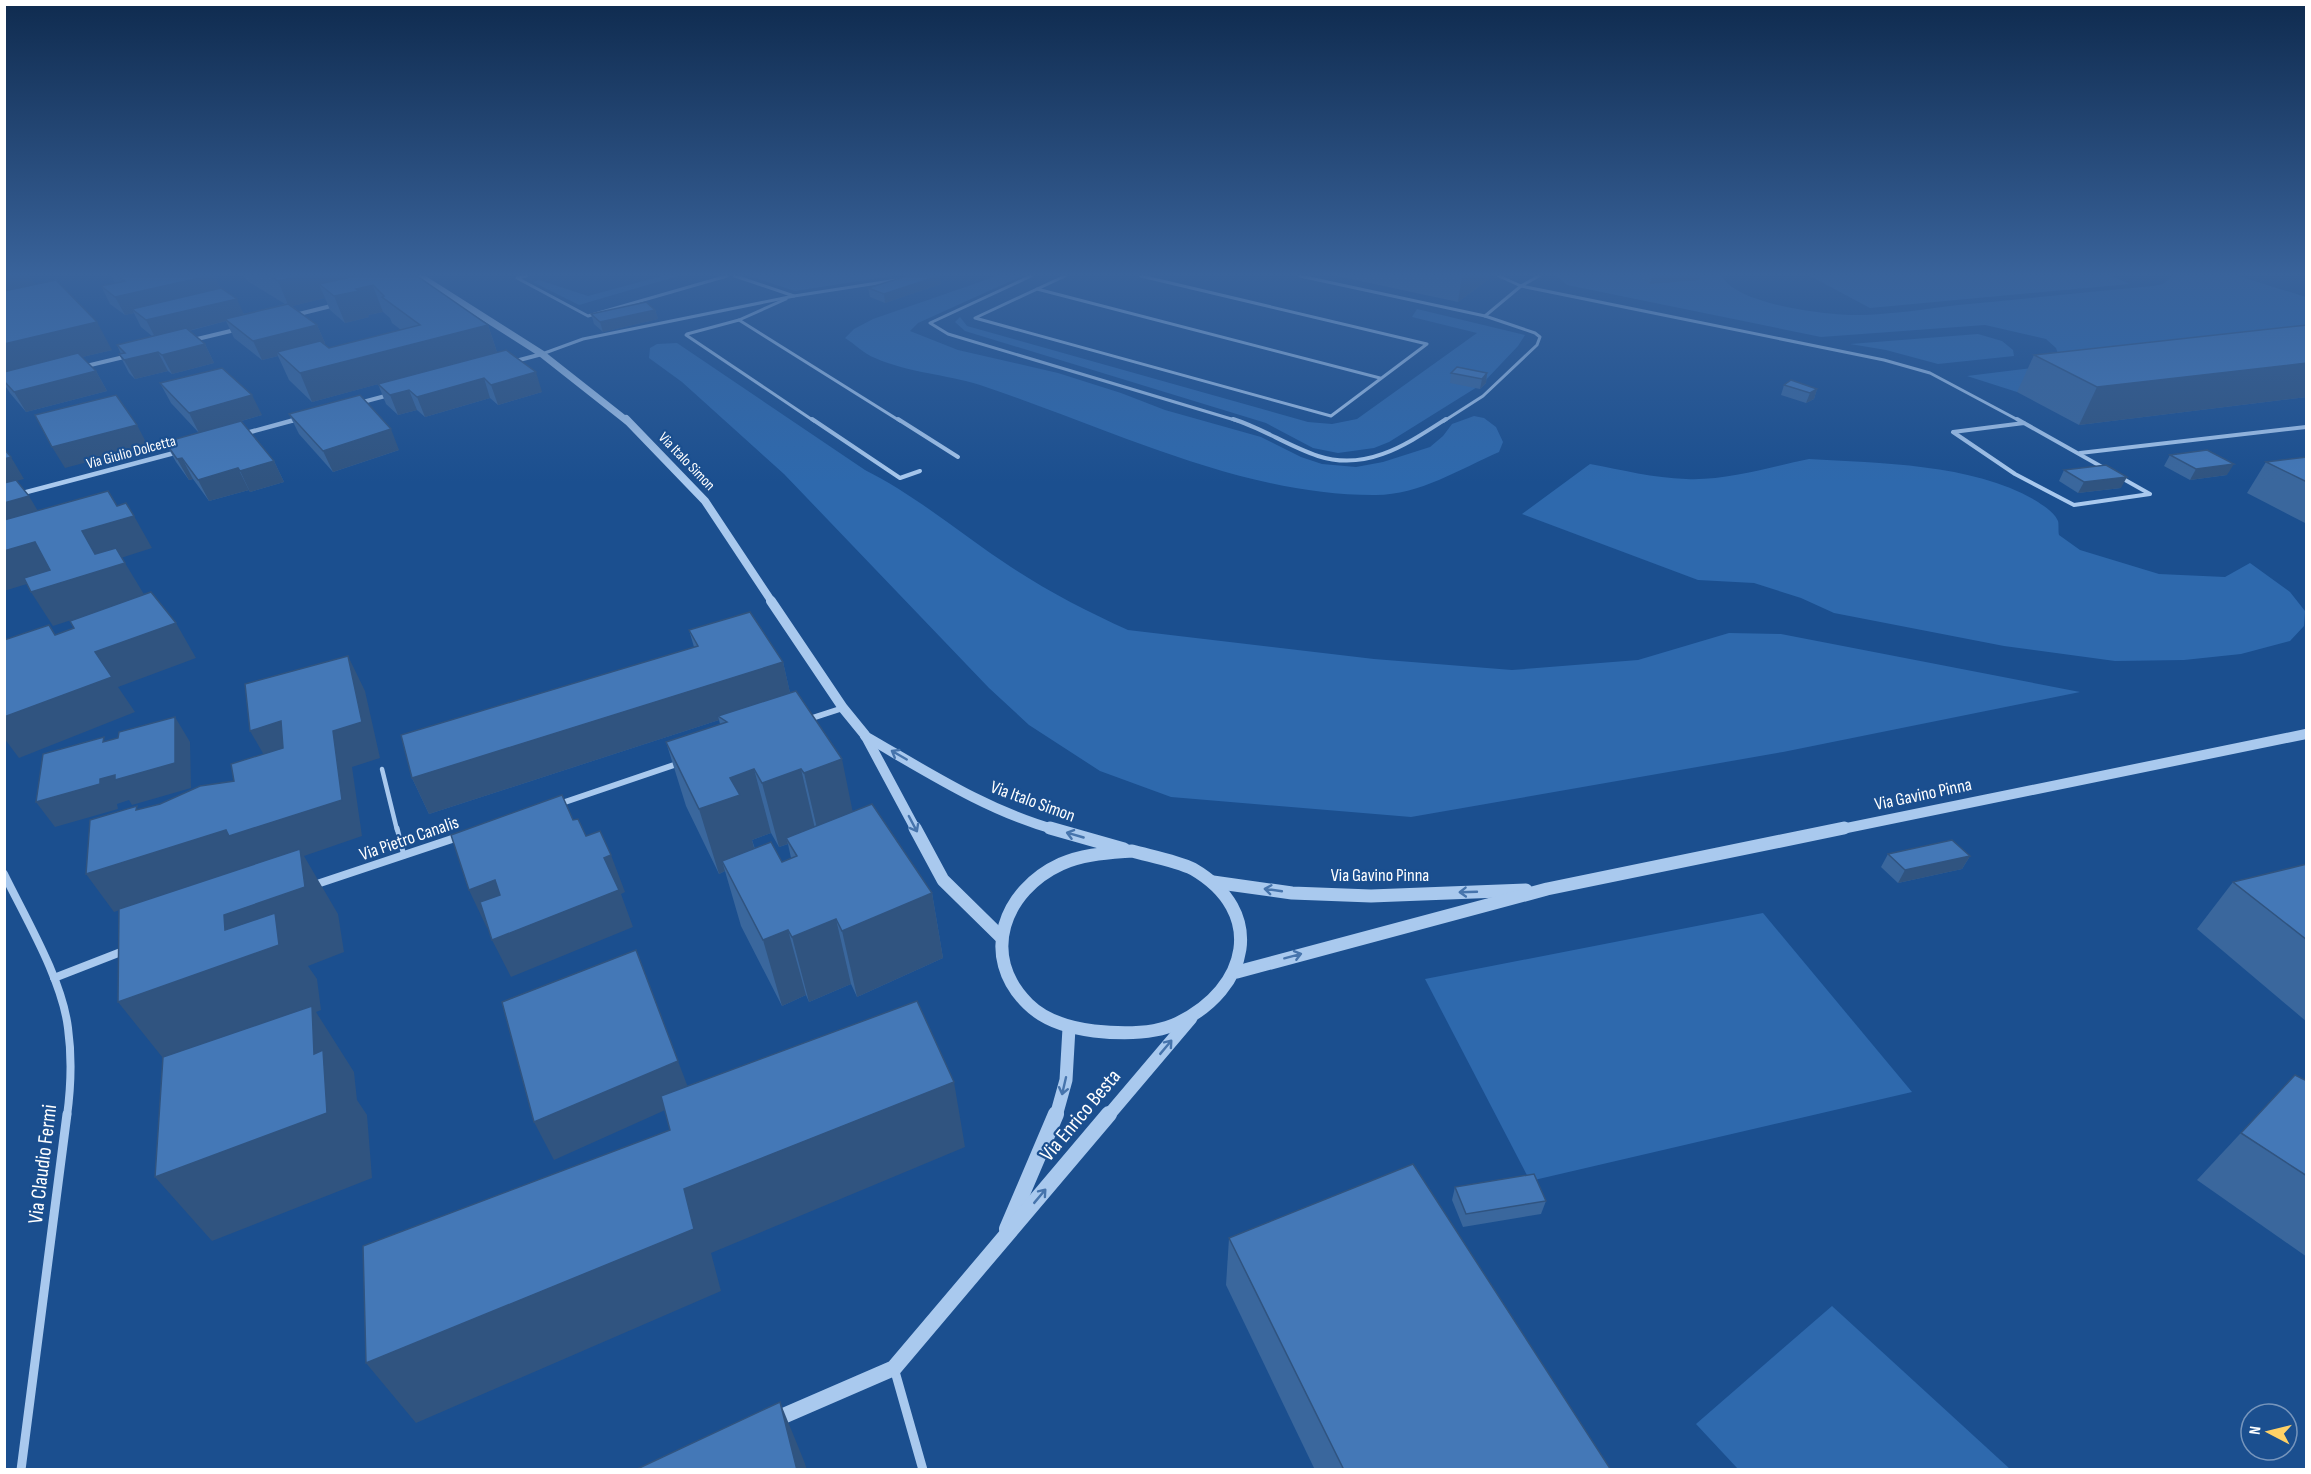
<svg xmlns="http://www.w3.org/2000/svg" width="2311" height="1474" font-family="'Sofia Sans Condensed',sans-serif">
  <style>
    .green { fill: #2e69ad }
    .lines { fill: none; stroke-linecap: round; stroke-linejoin: round }
    .service-far3 { stroke: #a9c9ee; stroke-width: 3 }
    .service-far2 { stroke: #a9c9ee; stroke-width: 4 }
    .service-far1 { stroke: #a9c9ee; stroke-width: 4.5 }
    .service { stroke: #a9c9ee; stroke-width: 5 }
    .minor-far4 { stroke: #a9c9ee; stroke-width: 4 }
    .minor-far3 { stroke: #a9c9ee; stroke-width: 4.5 }
    .minor-far2 { stroke: #a9c9ee; stroke-width: 6 }
    .minor-far1 { stroke: #a9c9ee; stroke-width: 8 }
    .minor { stroke: #a9c9ee; stroke-width: 9 }
    .tertiary-far4 { stroke: #a9c9ee; stroke-width: 7 }
    .tertiary-far3 { stroke: #a9c9ee; stroke-width: 8 }
    .tertiary-far2 { stroke: #a9c9ee; stroke-width: 10 }
    .tertiary-far1 { stroke: #a9c9ee; stroke-width: 13 }
    .tertiary { stroke: #a9c9ee; stroke-width: 16 }
    .wall { fill: #3a679d; fill-rule: evenodd }
    .shaded-wall { fill: #305480 }
    .building { fill: #4478b7; stroke: #305480; stroke-width: 1.5 }
    .oneway { stroke: #4674ac }
    .labels { text-anchor: middle; stroke-width: 4.5; stroke-linejoin: round; paint-order: stroke }
    .far-street-label { font-size: 15px; fill: #fff; stroke: #1b4f8f }
    .street-label { font-size: 18px; fill: #fff; stroke: #1b4f8f }
    .near-street-label { font-size: 21px; fill: #fff; stroke: #1b4f8f }
  </style>
  <rect width="100%" height="100%" fill="#1b4f8f"/>
  <g class="green">
    <path d="M662,276h16l-99,29 -46,-23 6,-2 49,16z"/>
    <path d="M749,276h143l-97,15z"/>
    <path d="M997,276h25l-104,47 -8,8 48,19 100,23 63,20 44,17 96,27 40,20 21,7 34,3 27,-5 47,-15 13,-11 9,-12 22,-8 10,2 12,9 7,15 -4,10c-39,17 -80,43 -123,43 -135,1 -271,-69 -396,-110 -35,-11 -71,-12 -105,-27 -11,-4 -20,-14 -30,-20l9,-9 19,-10z"/>
    <path d="M1557,276h165c14,29 110,40 140,39 32,-1 64,-6 96,-10 65,-6 130,-13 195,-19l10,-2 9,-8h66l68,21v62l-289,33 -50,-16 90,-11 2,-8 -3,-9 -10,-9 -61,-14 -164,12 -254,-52z"/>
    <path d="M1810,276h301l19,8 -260,24z"/>
    <path d="M1417,309l108,26 -7,11 -36,38 -93,58 -15,6 -36,5 -25,-5 -47,-25 -301,-92 -10,-9 5,-5 7,9 341,96 24,2 25,-5 120,-86 -65,-16z"/>
    <path d="M1978,334l24,7 11,9 1,6 -76,8 -52,-14 -36,-6z"/>
    <path d="M677,343l188,127c52,26 97,65 146,97 36,24 77,45 117,63l246,29 138,11 126,-10 91,-27 52,1 299,58 -297,60 -372,65 -240,-20 -71,-26 -71,-46 -40,-37 -205,-214 -102,-92 -33,-24 1,-10 7,-4z"/>
    <path d="M1809,459c71,4 168,5 229,43 7,5 16,10 20,19 1,3 0,10 1,14l21,15 79,24 66,3 25,-14 40,29 15,19 -1,15 -14,15 -49,13 -57,6 -69,1 -111,-15 -170,-33 -33,-15 -47,-15 -56,-3 -176,-66 68,-50c32,6 64,14 96,15 40,2 84,-12 123,-20z"/>
    <path d="M1763,913l149,179 -382,89 -105,-202z"/>
    <path d="M1832,1306l178,163h-272l-42,-45z"/>
  </g>
  <g class="lines">
    <g class="service-far3">
      <path d="M526,276l-9,2 71,38 139,-40"/>
      <path d="M735,276l59,20 103,-16"/>
      <path d="M1031,276l-101,47 18,11 290,87"/>
      <path d="M1065,276l-90,42 356,98 96,-72 -286,-68"/>
      <path d="M1300,276l185,40 50,17 5,4 -3,8 -54,51 -39,25"/>
      <path d="M1499,276l22,10 18,-10"/>
      <path d="M1037,289l343,89"/>
      <path d="M1485,316l36,-30 363,74 46,13 90,48"/>
      <path d="M739,320l161,101"/>
      <path d="M687,334l52,-14 47,-21"/>
      <path d="M686,335l128,86"/>
      <path d="M542,354l41,-15 211,-43"/>
    </g>
    <g class="service-far2">
      <path d="M812,419l88,59 20,-7"/>
      <path d="M898,419l60,38"/>
      <path d="M1233,419c29,9 55,27 85,37 49,16 89,-12 128,-37"/>
      <path d="M2017,419l7,4"/>
      <path d="M2024,423l126,71 -76,11 -59,-31 -62,-42z"/>
      <path d="M2080,453l226,-26"/>
    </g>
    <path class="service-far1" d="M382,769l15,61"/>
    <path class="service" d="M397,828l7,28"/>
    <g class="minor-far4">
      <path d="M295,315l40,-10"/>
      <path d="M193,340l46,-11"/>
      <path d="M512,362l30,-8"/>
      <path d="M82,367l46,-11"/>
      <path d="M359,403l30,-8"/>
      <path d="M292,421l7,-2"/>
    </g>
    <g class="minor-far3">
      <path d="M243,434l55,-15"/>
      <path d="M4,498l174,-46"/>
    </g>
    <g class="minor-far2">
      <path d="M806,720l37,-12"/>
      <path d="M559,804l121,-41"/>
    </g>
    <g class="minor-far1">
      <path d="M4,874c22,45 58,105 64,154 4,29 3,59 -1,88"/>
      <path d="M314,885l144,-48"/>
      <path d="M54,978l72,-28"/>
    </g>
    <g class="minor">
      <path d="M894,1368l29,102"/>
      <path d="M21,1470l46,-356"/>
    </g>
    <path class="tertiary-far4" d="M419,276l123,78 85,67"/>
    <path class="tertiary-far3" d="M626,419l79,82 67,101"/>
    <g class="tertiary-far2">
      <path d="M771,601l72,107 22,27 51,95"/>
      <path d="M865,736c61,35 122,75 191,94"/>
      <path d="M1837,830l469,-96"/>
    </g>
    <g class="tertiary-far1">
      <path d="M915,828l28,52 57,56"/>
      <path d="M1050,828l74,21"/>
      <path d="M1132,851c18,5 45,10 61,18 74,43 56,120 -15,154 -25,12 -57,11 -84,8 -24,-3 -49,-10 -66,-27 -49,-48 -24,-114 33,-140 22,-10 47,-11 71,-13z"/>
      <path d="M1213,882l79,11 79,3 155,-6"/>
      <path d="M1237,972l310,-83 297,-61"/>
      <path d="M1056,1116l10,-36 3,-52"/>
      <path d="M1108,1116l83,-98"/>
    </g>
    <g class="tertiary">
      <path d="M1007,1229l49,-115"/>
      <path d="M774,1420l120,-52 215,-254"/>
    </g>
  </g>
  <g class="wall">
    <path d="M4,276l31,8 -15,4 92,62 -30,7 14,14 11,20 -81,21 -16,-19 -6,-9z"/>
    <path d="M111,276h104l5,12 24,26 41,-10 -39,-24 -2,-4h173l71,49 9,27 -84,23 93,-25 36,42 -44,13 -8,-7 -65,19 -8,-7 -19,5 -12,-11 -8,-20 -66,18 -23,-22 -11,-24 -16,4 -28,-22 -8,-17 -37,10 16,13 9,19 -42,11 -4,-3 -33,8 -6,-6 -10,-19h2l-4,-9 35,-9 -11,-9 -7,-14 -9,2 -15,-11 -9,-18 14,-3zM325,298l5,12 15,13 24,-6 -1,-2 15,-3 7,6 2,5 9,7 -72,18 -5,-4 1,-1 -8,-18 -25,-19z"/>
    <path d="M907,276h33l1,8 -56,19 -15,-6 -2,-9z"/>
    <path d="M1337,276h152v3l-31,23z"/>
    <path d="M1637,276h63l-1,4 -49,4z"/>
    <path d="M655,310l3,9 -55,13 -9,-8 -3,-10z"/>
    <path d="M2307,325v72l-228,28 -62,-33 17,-37z"/>
    <path d="M1451,373h36l-1,10 -6,6 -30,-6z"/>
    <path d="M160,383l102,32 -24,7 36,39 10,21 -34,10 -1,-2 -40,11 -16,-22 -4,1 -13,-18 -11,-20 34,-9 -28,-30z"/>
    <path d="M1784,385l33,4 -3,10 -8,4 -25,-8z"/>
    <path d="M289,414l110,36 -66,22 -34,-38z"/>
    <path d="M2170,455l57,20 -37,5 -26,-14z"/>
    <path d="M2307,457v67l-60,-31 19,-31z"/>
    <path d="M2064,470l57,18 -43,5 -19,-12z"/>
    <path d="M689,630l94,32 7,31 63,119 79,81 11,65 -86,39 -6,-13 -42,18 -3,-7 -24,11 -41,-80 -16,-55 -6,3 -33,-68 -20,-64 54,-18 -1,-4 -290,94 -17,-36 282,-131zM771,833l8,14 9,-3 3,14 -9,4 -27,-13 -3,-9z"/>
    <path d="M1888,854l82,2 -8,13 -64,14 -17,-16z"/>
    <path d="M2307,864v158l-110,-93 36,-47z"/>
    <path d="M2295,1075l12,6v176l-110,-77z"/>
    <path d="M1455,1187l91,14 -5,13 -78,13 -11,-27z"/>
    <path d="M1229,1238l382,232h-296l-89,-185z"/>
  </g>
  <g class="shaded-wall">
    <path d="M4,276h26l5,8 -31,8z"/>
    <path d="M208,276h7l7,16 -90,17 2,4 -9,2 -10,-18z"/>
    <path d="M300,276h90l-17,10 10,26 -15,3 1,2 -24,6 -11,-27 -15,-12 6,14 -36,9 -11,-26z"/>
    <path d="M938,276h2l1,8 -56,19 -1,-9z"/>
    <path d="M1462,276h27v3l-31,23z"/>
    <path d="M1652,276h48l-1,4 -49,4z"/>
    <path d="M237,299l8,18 -20,2 1,2 -70,18 -10,-19z"/>
    <path d="M655,310l3,9 -55,13 -3,-10z"/>
    <path d="M97,322l15,28 -105,25 -3,-5v-26z"/>
    <path d="M317,325l8,18 -45,12 -3,-3 1,4 -16,4 -9,-19z"/>
    <path d="M488,325l9,27 -185,50 -12,-29z"/>
    <path d="M205,344l9,19 -42,11 -10,-19z"/>
    <path d="M158,352l10,19 -33,8 -11,-19z"/>
    <path d="M2307,363v34l-228,28 18,-38z"/>
    <path d="M96,371l11,20 -81,21 -12,-20z"/>
    <path d="M536,372l6,20 -44,13 -7,-20z"/>
    <path d="M1487,373l-1,10 -6,6 2,-10z"/>
    <path d="M484,378l6,20 -65,19 -8,-20z"/>
    <path d="M1817,389l-3,10 -8,4 4,-10z"/>
    <path d="M409,390l8,20 -19,5 -8,-20z"/>
    <path d="M252,395l10,20 -63,18 -10,-20z"/>
    <path d="M137,425l11,21 -83,22 -13,-21z"/>
    <path d="M391,429l8,21 -66,22 -10,-21z"/>
    <path d="M11,457l13,22 -20,5v-25z"/>
    <path d="M182,458l11,21 -4,1 -12,-21z"/>
    <path d="M274,461l10,21 -34,10 -10,-21z"/>
    <path d="M2234,464l-7,11 -37,5 6,-11z"/>
    <path d="M238,468l11,22 -40,11 -11,-21z"/>
    <path d="M2127,477l-6,11 -43,5 6,-11z"/>
    <path d="M29,496l13,22 -38,12v-27z"/>
    <path d="M134,516l18,32 -50,16 23,-1 20,33 -92,30 -22,-34 73,-23 -22,-38z"/>
    <path d="M35,542l21,33 -52,16v-40z"/>
    <path d="M176,623l20,35 -78,29 17,25 -116,46 -15,-20v-21l91,-65z"/>
    <path d="M348,656l17,35 15,67 -28,9 10,69 -58,20 34,58 6,38 -36,14 9,13 4,31 -5,2 38,60 3,28 10,15 5,63 -160,63 -57,-64 16,-109 -53,-66 107,-72 -1,-15 24,-48 -134,45 -28,-38 247,-143z"/>
    <path d="M783,662l8,35 -73,19 1,4 -290,94 -17,-36z"/>
    <path d="M175,717l15,25 1,46 -59,17 -3,-5 -12,4 1,5 -63,18 -19,-25 64,-23 15,-4z"/>
    <path d="M281,721l20,36 -30,10 -21,-36z"/>
    <path d="M842,759l13,64 -36,14 -15,-64z"/>
    <path d="M754,769l17,64 -19,7 5,19 -35,2 3,10 -6,3 -20,-65 31,-31z"/>
    <path d="M801,769l15,64 -30,5 2,6 -9,3 -17,-64z"/>
    <path d="M611,855l14,37 -4,2 12,33 -122,50 -19,-37 112,-82z"/>
    <path d="M1970,856l-8,13 -64,14 7,-13z"/>
    <path d="M495,880l17,38 -25,10 -18,-38z"/>
    <path d="M932,893l11,65 -86,39 -15,-66z"/>
    <path d="M836,919l15,65 -42,18 -17,-65z"/>
    <path d="M788,930l18,65 -24,11 -19,-66z"/>
    <path d="M636,950l56,148 -138,62 -20,-38z"/>
    <path d="M954,1082l11,65 -254,106 10,38 -305,132 -50,-60 318,-174z"/>
    <path d="M780,1402l24,59 3,9h-10z"/>
  </g>
  <g class="building">
    <path d="M118,276h90l-93,21 -14,-11 24,-5z"/>
    <path d="M269,276h31l-22,5z"/>
    <path d="M356,276h61l71,49 -188,48 -23,-21 43,-11 9,7 91,-23 -38,-28 2,-1 -11,-11 -17,4 3,2 -25,5 -15,-12z"/>
    <path d="M907,276h31l-54,18 -16,-6z"/>
    <path d="M56,280l41,42 -93,22v-53z"/>
    <path d="M221,288l16,11 -91,21 -14,-11z"/>
    <path d="M646,302l9,8 -55,12 -9,-8z"/>
    <path d="M288,304l29,21 -64,16 -28,-22z"/>
    <path d="M2307,325v38l-210,24 -63,-32z"/>
    <path d="M186,328l19,16 -43,11 -4,-3 -34,8 -5,-6 6,-1 -8,-8z"/>
    <path d="M506,350l30,22 -45,13 -7,-7 -67,19 -8,-7 -19,5 -12,-11z"/>
    <path d="M78,353l18,18 -82,21 -10,-11v-9z"/>
    <path d="M1457,367l30,6 -5,6 -31,-6z"/>
    <path d="M222,368l30,27 -63,18 -29,-30z"/>
    <path d="M1791,380l26,9 -7,4 -26,-8z"/>
    <path d="M116,395l21,30 -85,22 -17,-32z"/>
    <path d="M360,395l31,34 -68,22 -34,-37z"/>
    <path d="M241,421l33,40 -34,10 -2,-3 -40,12 -16,-22 -5,1 -12,-17z"/>
    <path d="M4,449l7,8 -7,2z"/>
    <path d="M2207,450l27,14 -38,5 -26,-14z"/>
    <path d="M2307,457v25l-41,-20z"/>
    <path d="M2106,465l21,12 -43,5 -20,-12z"/>
    <path d="M16,480l13,16 -25,7v-20z"/>
    <path d="M108,491l9,15 9,-3 8,13 -52,15 13,23 21,-6 9,15 -94,29 -7,-14 26,-8 -15,-28 -31,9v-31z"/>
    <path d="M151,592l25,31 -81,29 17,25 -108,40v-77l45,-15 6,10 19,-7 -4,-7z"/>
    <path d="M750,612l33,50 -371,116 -11,-43 297,-89 -9,-16z"/>
    <path d="M348,656l14,66 -29,9 9,69 -113,36 -3,-6 -140,44 4,-54 47,-14 -1,4 24,-6 40,-18 34,-5 -3,-17 52,-16 -2,-27 -31,10 -5,-47z"/>
    <path d="M796,691l46,68 -38,14 -3,-4 -39,14 -8,-14 -24,9 10,17 -41,14 -33,-67 61,-20 -9,-6z"/>
    <path d="M175,717v46l-60,17v-5l-15,4v5l-64,18 7,-48 61,-17 -1,5 15,-4 1,-6z"/>
    <path d="M562,795l11,25 5,-1 8,17 14,-5 11,24 -7,3 15,32 -127,50 -12,-38 20,-7 -5,-15 -26,10 -18,-55z"/>
    <path d="M872,804l60,89 -90,38 -6,-12 -44,18 -4,-7 -25,10 -41,-79 49,-19 11,20 15,-6 -11,-18z"/>
    <path d="M1952,840l18,16 -65,14 -17,-16z"/>
    <path d="M300,849l5,38 -81,28 1,15 50,-17 4,32 -161,57 1,-93z"/>
    <path d="M2307,864v76l-74,-58z"/>
    <path d="M636,950l42,111 -144,61 -32,-120z"/>
    <path d="M917,1001l37,81 -270,107 10,40 -328,134 -3,-117 307,-116 -9,-34z"/>
    <path d="M312,1006l2,48 9,-4 4,63 -172,64 8,-120z"/>
    <path d="M2295,1075l12,6v95l-66,-43z"/>
    <path d="M1413,1164l198,306h-267l-115,-232z"/>
    <path d="M1534,1174l12,27 -80,13 -11,-27z"/>
    <path d="M780,1402l17,68h-162z"/>
  </g>
  <defs><path id="oneway-shaft" d="M-6 0H5M1.5-3L5.5 0L1.5 3" fill="none" stroke-width="1.6" stroke-linecap="round" stroke-linejoin="round" transform="scale(1.5)"/></defs>
  <g class="oneway">
    <use href="#oneway-shaft" transform="translate(899 755) rotate(-150)"/>
    <use href="#oneway-shaft" transform="translate(913 824) rotate(62)"/>
    <use href="#oneway-shaft" transform="translate(1075 835) rotate(-164)"/>
    <use href="#oneway-shaft" transform="translate(1273 890) rotate(-172)"/>
    <use href="#oneway-shaft" transform="translate(1468 892) rotate(178)"/>
    <use href="#oneway-shaft" transform="translate(1293 956) rotate(-15)"/>
    <use href="#oneway-shaft" transform="translate(1166 1047) rotate(-50)"/>
    <use href="#oneway-shaft" transform="translate(1064 1086) rotate(103)"/>
    <use href="#oneway-shaft" transform="translate(1040 1196) rotate(-50)"/>
  </g>
  <linearGradient id="sky" x2="0" y2="1"><stop stop-color="#0f2b4f"/><stop offset="0.57" stop-color="#39639b"/><stop offset="1" stop-color="#39639b" stop-opacity="0"/></linearGradient>
  <rect width="2311" height="482" fill="url(#sky)"/>
  <g class="labels">
    <g class="far-street-label">
      <text transform="translate(131 452) rotate(-15)" y="5">Via Giulio Dolcetta</text>
      <text transform="translate(687 461) rotate(46)" y="5">Via Italo Simon</text>
    </g>
    <g class="street-label">
      <text transform="translate(1923 794) rotate(-12)" y="6">Via Gavino Pinna</text>
      <text transform="translate(1033 801) rotate(20)" y="6">Via Italo Simon</text>
      <text transform="translate(409 838) rotate(-19)" y="6">Via Pietro Canalis</text>
      <text x="1380" y="881">Via Gavino Pinna</text>
    </g>
    <g class="near-street-label">
      <text transform="translate(1080 1115) rotate(-50)" y="7">Via Enrico Besta</text>
      <text transform="translate(42 1164) rotate(-83)" y="7">Via Claudio Fermi</text>
    </g>
  </g>
  <rect width="2311" height="1474" fill="none" stroke="#ffffff" stroke-width="12"/>
  <g transform="translate(2269 1432) rotate(277)"><circle r="28" fill="#1b4f8f" stroke="#7695bc" stroke-width="1.5"/>
  <path d="M0-4.5L10 22L0 15L-10 22Z" fill="#ffd166"/>
  <text y="-9" font-size="16" font-weight="bold" text-anchor="middle" fill="#ffffff">N</text>
  </g>
</svg>
